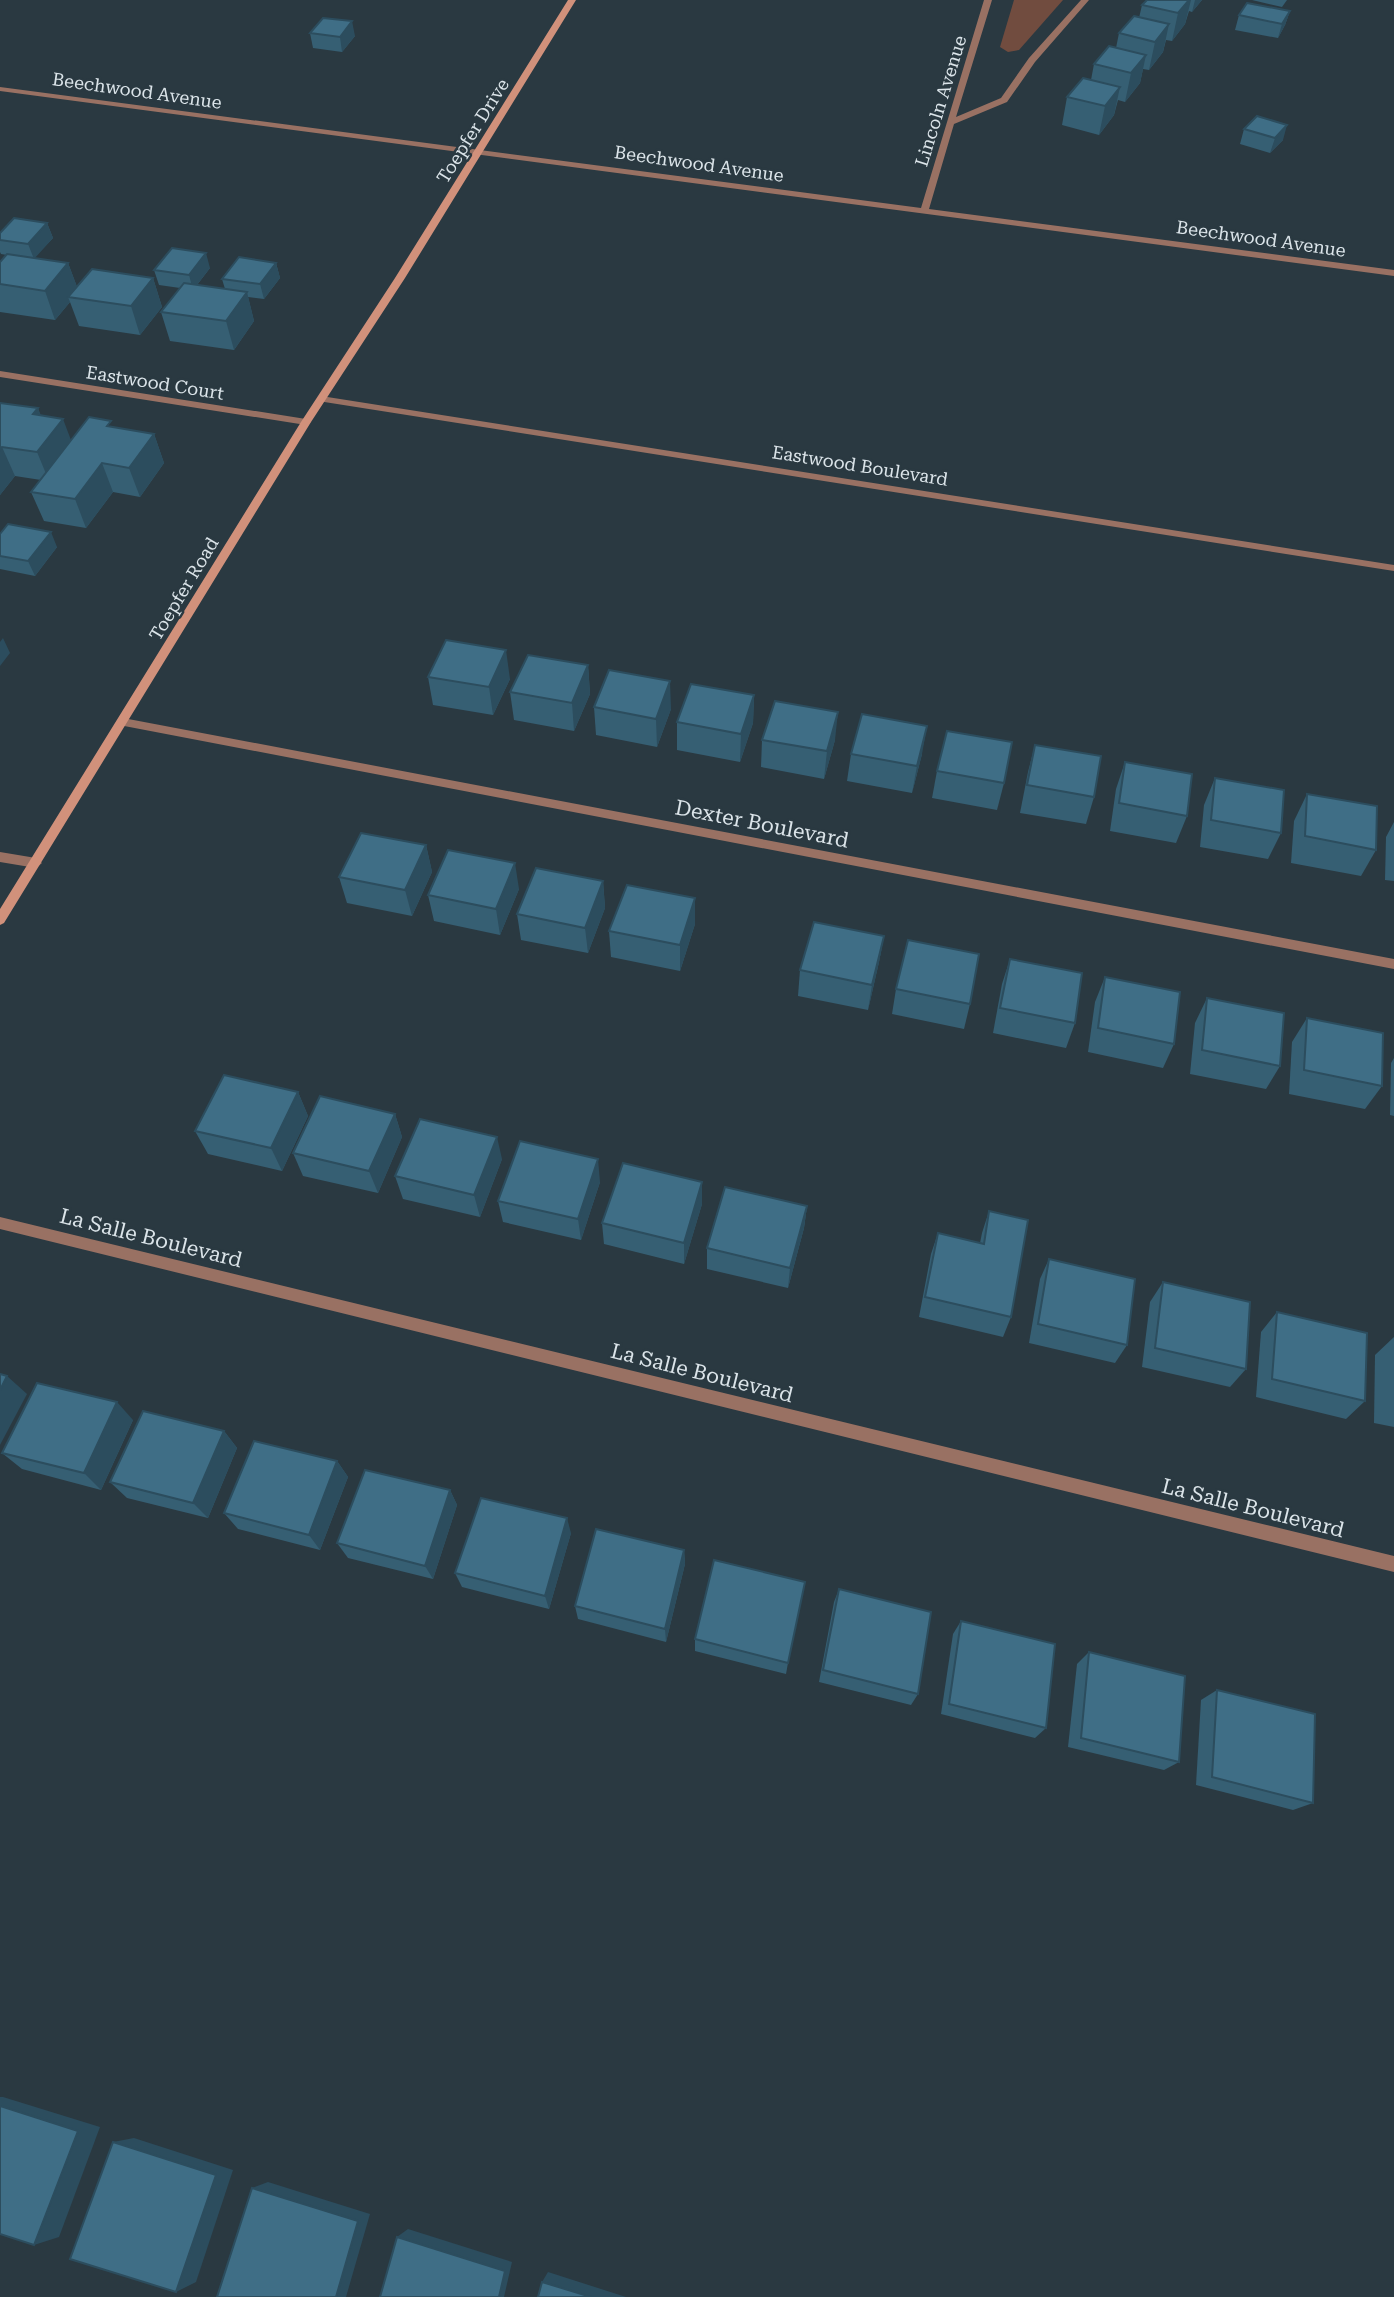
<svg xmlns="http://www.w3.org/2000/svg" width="1394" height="2297" font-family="'Roboto Serif',serif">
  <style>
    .green { fill: #714c3f }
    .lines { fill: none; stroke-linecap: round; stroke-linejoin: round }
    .street { fill: #997163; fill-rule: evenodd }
    .secondary { fill: #d1917b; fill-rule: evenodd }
    .wall { fill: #365f73 }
    .shaded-wall { fill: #2c4d5e }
    .building { fill: #3f6e86; stroke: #2c4d5e; stroke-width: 2 }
    .labels { text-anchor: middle; stroke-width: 5; stroke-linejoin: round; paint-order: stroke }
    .far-street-label { font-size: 18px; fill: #dbe4e9; stroke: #2a3941 }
    .street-label { font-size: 21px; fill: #dbe4e9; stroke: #2a3941 }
  </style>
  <rect width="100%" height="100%" fill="#2a3941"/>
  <path class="green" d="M1014,0h49l-44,50 -11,2 -8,-5z"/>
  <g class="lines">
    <g class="street">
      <path d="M984,0h8l-36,117 45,-19 28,-40 52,-58h8l-54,62 -28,40 -53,22 -25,85 465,61v6l-1394,-185v-4l921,121z"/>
      <path d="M0,371l306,48 5,3 -5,3 -306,-48z"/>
      <path d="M321,396l1073,169v6l-1076,-170v-4z"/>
      <path d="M123,718l1271,241v10l-1275,-244 -2,-3z"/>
      <path d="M0,852l36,6 6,5 -6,5 -36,-6z"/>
      <path d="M0,1217l1394,339v16l-1394,-343z"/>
    </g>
    <path class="secondary" d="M568,0h8l-171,278 -94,144 -307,501 -4,2v-16l301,-487 94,-144z"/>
  </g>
  <g class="wall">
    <path d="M1147,0h55l-10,12 -3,-1 -4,13 -13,17 -6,-1 -3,12 -14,18 -6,-1 -3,14 -15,19 -7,-2 -4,15 -15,20 -37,-10 5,-28 24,-17 3,-16 22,-16 3,-15 20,-15 3,-13z"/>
    <path d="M1252,0h35l-5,7z"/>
    <path d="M1290,11l-5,14 -7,13 -43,-8 4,-15z"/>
    <path d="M310,33l45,3 -13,16 -29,-4z"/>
    <path d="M1244,129l39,11 -13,13 -30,-9z"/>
    <path d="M47,223l6,15 -19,20 34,5 9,24 76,-9 9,29 -22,28 -61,-9 -9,-24 -15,18 -55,-8v-50l7,-7 -6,-1 -1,-2v-19z"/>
    <path d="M276,263l4,15 -16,21 -16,-2 6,24 -20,29 -64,-9 -9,-29 19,-24 -21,-3 -5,-15 56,-2 -13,17 28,4 -3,-10z"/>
    <path d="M0,403l38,5 2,7 31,26 42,-14 41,7 10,29 -24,34 -27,-5 -27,36 -42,-7 -13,-29 10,-12 -26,-4 -15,19z"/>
    <path d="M0,534l57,13 -22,29 -35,-7z"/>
    <path d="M588,665l2,29 -16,37 -60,-11 -4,-28z"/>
    <path d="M428,677l82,2 -17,36 -60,-10z"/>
    <path d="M754,695l-1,28 -13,39 -63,-12v-28z"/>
    <path d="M594,707l77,2 -14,38 -61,-12z"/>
    <path d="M762,740h73l-11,39 -63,-12z"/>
    <path d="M1035,745l59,52 -8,27 -66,-11 8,-41z"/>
    <path d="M851,754h71l-10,39 -65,-12z"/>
    <path d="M1125,762l62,54 -11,27 -66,-12 6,-42z"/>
    <path d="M937,771l67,12 -7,27 -65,-12z"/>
    <path d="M1215,778l66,55 -13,26 -68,-12 4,-42z"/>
    <path d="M1307,794l69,56 -15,26 -70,-13 3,-42z"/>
    <path d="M1394,822v59l-9,-1 1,-43z"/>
    <path d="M426,845l6,27 -20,44 -65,-13 -8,-26z"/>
    <path d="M603,881l2,27 -17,45 -67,-13 -4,-26z"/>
    <path d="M519,889l-19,46 -66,-14 -6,-26z"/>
    <path d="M695,898v26l-15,47 -69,-14 -2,-26z"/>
    <path d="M884,936l-5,26 -11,48 -70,-14 2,-26z"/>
    <path d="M1010,959l65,64 -9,25 -73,-15 9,-49z"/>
    <path d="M1105,977l69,67 -11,24 -75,-16 7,-50z"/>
    <path d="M896,989l74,15 -6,25 -72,-15z"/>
    <path d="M1207,998l73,68 -14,23 -76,-15 5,-51z"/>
    <path d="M1307,1018l75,68 -17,23 -76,-15 3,-52z"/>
    <path d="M1394,1058v58l-4,-1 1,-52z"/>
    <path d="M298,1092l10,24 -26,55 -74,-17 -13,-23z"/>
    <path d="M395,1114l7,23 -24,56 -75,-17 -10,-23z"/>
    <path d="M502,1159l-22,58 -77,-18 -8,-23z"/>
    <path d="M600,1182l-19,58 -78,-18 -5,-21z"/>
    <path d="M702,1182v22l-18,60 -80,-20 -2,-21z"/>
    <path d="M807,1206l-3,22 -16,60 -81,-19v-21z"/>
    <path d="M989,1211l22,106 -8,20 -84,-20 12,-63 7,-21 42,10 2,-10z"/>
    <path d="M1049,1259l78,86 -12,18 -86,-20 11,-64z"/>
    <path d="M1163,1282l83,87 -16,18 -88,-20 8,-65z"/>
    <path d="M1277,1312l88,89 -19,18 -90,-22 5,-65z"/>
    <path d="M1394,1337v90l-20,-4 1,-68z"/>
    <path d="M133,1420l-32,70 -79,-21 -20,-16z"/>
    <path d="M224,1431l13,17 -29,70 -81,-20 -17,-16z"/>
    <path d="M337,1461l11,16 -28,73 -82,-21 -14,-16z"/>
    <path d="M450,1490l7,15 -24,74 -85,-21 -11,-15z"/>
    <path d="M571,1533l-22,76 -87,-22 -7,-14z"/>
    <path d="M684,1550l1,14 -19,78 -88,-23 -3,-13z"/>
    <path d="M839,1589l79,105 -7,11 -92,-23 15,-80z"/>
    <path d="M961,1621l85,107 -11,10 -94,-24 12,-80z"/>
    <path d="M695,1639l93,24 -2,11 -91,-23z"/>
    <path d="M1089,1652l90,110 -15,8 -96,-23 9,-83z"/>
    <path d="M1217,1690l96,113 -20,7 -97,-25 5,-85z"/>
  </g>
  <g class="shaded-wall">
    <path d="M1189,0h2l-6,24 -13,17 6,-28z"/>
    <path d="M1195,0h7l-10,12z"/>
    <path d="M1290,11l-5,14 -7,13 4,-14z"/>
    <path d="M352,21l3,15 -13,16 -2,-15z"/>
    <path d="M1169,24l-6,28 -14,18 6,-28z"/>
    <path d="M1146,55l-6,28 -15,19 6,-29z"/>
    <path d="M1120,87l-6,28 -15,20 6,-29z"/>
    <path d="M1287,125l-4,15 -13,13 5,-15z"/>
    <path d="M47,223l6,15 -19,21 -6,-15z"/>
    <path d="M206,253l4,15 -17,22 -4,-15z"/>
    <path d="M68,263l11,29 -11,5 2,5 -15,18 -10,-29z"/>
    <path d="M276,263l4,15 -16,21 -4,-15z"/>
    <path d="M153,278l9,29 -22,28 -9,-29z"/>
    <path d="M247,292l7,29 -20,29 -8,-29z"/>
    <path d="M38,408l11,28 14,-17 11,29 -25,33 -12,-29 -4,-38z"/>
    <path d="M154,434l10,29 -24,34 -11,-29z"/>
    <path d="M2,447l13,29 -15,19v-45z"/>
    <path d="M102,463l11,29 -27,36 -11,-29z"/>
    <path d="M51,532l6,15 -22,29 -7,-15z"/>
    <path d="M3,638l7,15 -10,13v-24z"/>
    <path d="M506,650l4,29 -17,36 -4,-28z"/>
    <path d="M588,665l2,29 -16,37 -2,-28z"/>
    <path d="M670,681l1,28 -14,38 -1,-28z"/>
    <path d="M754,695l-1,28 -13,39 1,-28z"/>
    <path d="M838,712l-3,28 -11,39 3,-28z"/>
    <path d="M927,726l-5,28 -10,39 5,-27z"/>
    <path d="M426,845l6,27 -20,44 -7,-26z"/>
    <path d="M515,863l4,26 -19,46 -4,-26z"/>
    <path d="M603,881l2,27 -17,45 -3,-25z"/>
    <path d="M695,898v26l-15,47v-26z"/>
    <path d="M884,936l-5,26 -11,48 4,-25z"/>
    <path d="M298,1092l10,24 -26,55 -11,-23z"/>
    <path d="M395,1114l7,23 -24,56 -9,-22z"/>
    <path d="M497,1137l5,22 -22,58 -6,-22z"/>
    <path d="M598,1159l2,23 -19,58 -3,-21z"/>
    <path d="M702,1182v22l-18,60v-21z"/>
    <path d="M807,1206l-3,22 -16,60 2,-20z"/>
    <path d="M7,1376l20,18 -27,51v-55z"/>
    <path d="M117,1402l16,18 -32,70 -17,-17z"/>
    <path d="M224,1431l13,17 -29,70 -15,-15z"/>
    <path d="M337,1461l11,16 -28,73 -11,-15z"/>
    <path d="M450,1490l7,15 -24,74 -8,-13z"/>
    <path d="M567,1518l4,15 -22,76 -4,-13z"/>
    <path d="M684,1550l1,14 -19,78 -1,-13z"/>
    <path d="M0,2097h3l97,30 -41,110 -25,8 -34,-139z"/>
    <path d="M134,2138l99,32 -37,112 -20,10 -63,-150z"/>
    <path d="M268,2182l102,32 -24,83h-10l-84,-109z"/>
    <path d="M408,2229l104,33 -8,35h-5l-102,-60z"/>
    <path d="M548,2272l78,25h-35l-49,-15z"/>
  </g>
  <g class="building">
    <path d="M1147,0h42l-11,13 -36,-8z"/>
    <path d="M1247,3l43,8 -8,13 -43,-9z"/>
    <path d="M1134,16l35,8 -14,18 -36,-9z"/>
    <path d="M323,18l29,3 -12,16 -30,-4z"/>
    <path d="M1109,46l37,9 -15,18 -37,-9z"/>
    <path d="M1083,78l37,9 -15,19 -38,-9z"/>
    <path d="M1257,116l30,9 -12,13 -31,-9z"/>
    <path d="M14,218l33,5 -19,21 -28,-4v-7z"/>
    <path d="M172,248l34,5 -17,22 -35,-5z"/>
    <path d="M7,254l61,9 -23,28 -45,-7v-22z"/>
    <path d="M239,257l37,6 -16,21 -38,-5z"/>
    <path d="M92,269l61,9 -22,28 -63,-9z"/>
    <path d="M184,283l63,9 -21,29 -65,-9z"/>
    <path d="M0,403l38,5 -5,6 30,5 -26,33 -35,-5 -2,3z"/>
    <path d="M89,417l22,4 -4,5 47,8 -25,34 -27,-5 -27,36 -44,-7z"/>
    <path d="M8,524l43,8 -23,29 -28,-5v-22z"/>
    <path d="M446,640l60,10 -17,37 -61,-10z"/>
    <path d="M528,655l60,10 -16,38 -62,-11z"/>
    <path d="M609,670l61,11 -14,38 -62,-12z"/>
    <path d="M691,684l63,11 -13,39 -64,-12z"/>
    <path d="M775,701l63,11 -11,39 -65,-11z"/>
    <path d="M862,714l65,12 -10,40 -66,-12z"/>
    <path d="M947,731l65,11 -8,41 -67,-12z"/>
    <path d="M1035,745l66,11 -7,41 -67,-12z"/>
    <path d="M1125,762l67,12 -5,42 -68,-13z"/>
    <path d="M1215,778l69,12 -3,43 -70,-13z"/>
    <path d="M1307,794l70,12 -1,44 -71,-14z"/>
    <path d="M361,833l65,12 -21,45 -66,-13z"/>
    <path d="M448,850l67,13 -19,46 -68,-14z"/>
    <path d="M536,868l67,13 -18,47 -68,-14z"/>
    <path d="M627,885l68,13 -15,47 -71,-14z"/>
    <path d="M814,922l70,14 -12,49 -72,-15z"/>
    <path d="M908,940l71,14 -9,50 -74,-15z"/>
    <path d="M1010,959l72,14 -7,50 -75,-15z"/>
    <path d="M1105,977l75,15 -6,52 -76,-16z"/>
    <path d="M1207,998l77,15 -4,53 -78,-16z"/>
    <path d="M1307,1018l76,15 -1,53 -78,-16z"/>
    <path d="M224,1075l74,17 -27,56 -76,-17z"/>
    <path d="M320,1096l75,18 -26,57 -76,-18z"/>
    <path d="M420,1119l77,18 -23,58 -79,-19z"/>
    <path d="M520,1141l78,18 -20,60 -80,-18z"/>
    <path d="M623,1163l79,19 -18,61 -82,-20z"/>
    <path d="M725,1187l82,19 -17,62 -83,-20z"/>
    <path d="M989,1211l39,9 -17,97 -86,-20 13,-64 46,11z"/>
    <path d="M1049,1259l86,20 -8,66 -89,-21z"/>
    <path d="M1163,1282l87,20 -4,67 -91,-21z"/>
    <path d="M1277,1312l90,21 -2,68 -93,-22z"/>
    <path d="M0,1374l7,2 -7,14z"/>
    <path d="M37,1383l80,19 -33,71 -82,-20z"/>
    <path d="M143,1411l81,20 -31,72 -83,-21z"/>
    <path d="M254,1441l83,20 -28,74 -85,-22z"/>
    <path d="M365,1470l85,20 -25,76 -88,-23z"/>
    <path d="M481,1498l86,20 -22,78 -90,-23z"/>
    <path d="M596,1529l88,21 -19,79 -90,-23z"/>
    <path d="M714,1560l91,22 -17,81 -93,-24z"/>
    <path d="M839,1589l92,23 -13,82 -95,-24z"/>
    <path d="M961,1621l94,23 -9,84 -97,-24z"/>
    <path d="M1089,1652l96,24 -6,86 -98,-24z"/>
    <path d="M1217,1690l98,24 -2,89 -101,-26z"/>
    <path d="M0,2106l78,25 -44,114 -34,-11z"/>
    <path d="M113,2142l103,33 -40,117 -106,-33z"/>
    <path d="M252,2188l106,33 -22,76h-119z"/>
    <path d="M397,2237l108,34 -6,26h-119z"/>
    <path d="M542,2282l49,15h-53z"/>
  </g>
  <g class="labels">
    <g class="far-street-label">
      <text transform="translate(137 91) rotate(8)" y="6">Beechwood Avenue</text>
      <text transform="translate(941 101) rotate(-73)" y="6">Lincoln Avenue</text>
      <text transform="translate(473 131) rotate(-58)" y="6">Toepfer Drive</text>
      <text transform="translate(699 164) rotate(8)" y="6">Beechwood Avenue</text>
      <text transform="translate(1261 239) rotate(8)" y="6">Beechwood Avenue</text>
      <text transform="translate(155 383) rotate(9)" y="6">Eastwood Court</text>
      <text transform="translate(860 466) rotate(9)" y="6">Eastwood Boulevard</text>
      <text transform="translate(184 589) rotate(-59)" y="6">Toepfer Road</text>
    </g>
    <g class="street-label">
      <text transform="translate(762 824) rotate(11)" y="7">Dexter Boulevard</text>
      <text transform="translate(151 1238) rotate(14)" y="7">La Salle Boulevard</text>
      <text transform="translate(702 1373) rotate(14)" y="7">La Salle Boulevard</text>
      <text transform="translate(1253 1508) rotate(14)" y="7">La Salle Boulevard</text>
    </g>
  </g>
</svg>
